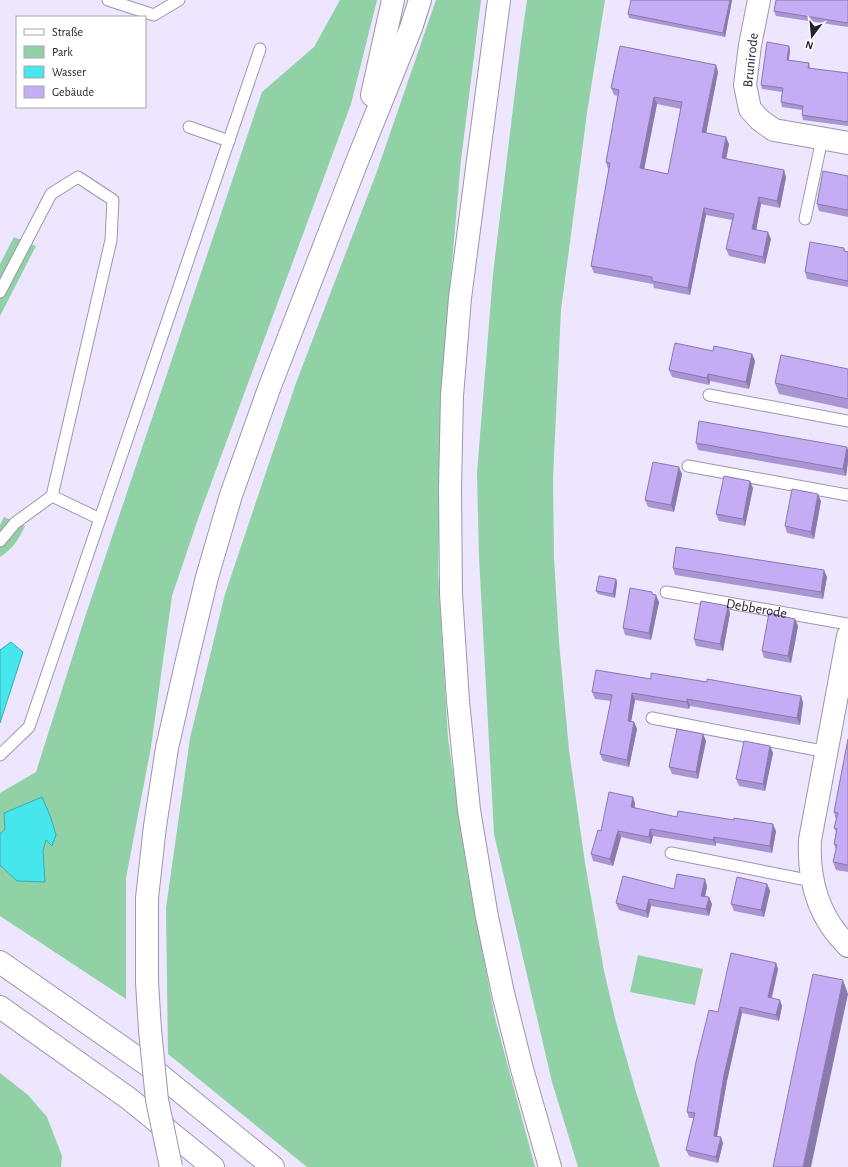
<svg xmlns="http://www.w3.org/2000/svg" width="848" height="1167" font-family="'Alegreya Sans',sans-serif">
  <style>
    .green { fill: #90d1a6 }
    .water { fill: #45e6ec; stroke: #3babb2 }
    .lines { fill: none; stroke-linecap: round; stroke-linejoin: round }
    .lane-casing { stroke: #9d96ad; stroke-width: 13 }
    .street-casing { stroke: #9d96ad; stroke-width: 24 }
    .highway-casing { stroke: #9d96ad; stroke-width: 24 }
    .lane { stroke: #fff; stroke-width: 11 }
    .street { stroke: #fff; stroke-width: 22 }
    .highway { stroke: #fff; stroke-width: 22 }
    .highway-bridge-casing { stroke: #9d96ad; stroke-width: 24; stroke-linecap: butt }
    .highway-bridge { stroke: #fff; stroke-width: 22 }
    .wall { fill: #a995d3; fill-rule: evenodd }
    .shaded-wall { fill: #8a79ac }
    .building { fill: #c5adf5; stroke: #8a79ac; fill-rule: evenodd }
    .labels { text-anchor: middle; stroke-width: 3; stroke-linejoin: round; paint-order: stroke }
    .street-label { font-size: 14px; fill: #23212a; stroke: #fff }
  </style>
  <rect width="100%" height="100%" fill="#ede6fe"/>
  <g class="green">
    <path d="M340,0h37l-26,104 -152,412 -27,80 -21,151 -25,131v121l-126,-83v-123l36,-21 49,-155 177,-525 52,-45z"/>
    <path d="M436,0h45l-20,160 -19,218 -4,194 10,166 19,133 28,147 40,149h-228l-139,-113 -2,-146 24,-170 35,-144 71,-211 80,-209z"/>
    <path d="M527,0h78l-18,113 -26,197 -8,167 1,81 5,84 10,108 16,113 19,108 12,51 20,70 24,75h-82l-26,-85 -58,-248 -15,-277 -2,-84 16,-199 28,-232z"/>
    <path d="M14,237l22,9 -36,70v-52z"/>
    <path d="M4,517l21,9c-7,15 -12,22 -25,31v-32z"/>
    <path d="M638,955l65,14 -8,36 -65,-13z"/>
    <path d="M0,1073l28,22 19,22 15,39 -1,11h-61z"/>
  </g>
  <g class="water">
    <path d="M11,642l12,10 -23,71v-73z"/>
    <path d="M42,797l9,21 5,17 -4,11 -6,-6 -3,11 2,31 -28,-1 -17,-16v-31l5,-5 -1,-16z"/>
  </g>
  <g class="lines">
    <g class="lane-casing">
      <g id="lane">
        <path d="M108,0l46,15 25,-15"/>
        <path d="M189,127l40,14"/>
        <path d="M805,219l17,-80"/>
        <path d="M0,292l51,-98 27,-17 35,23 -2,40 -59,256 -37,27 -15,18"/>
        <path d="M709,395l139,26"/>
        <path d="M688,466l160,29"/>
        <path d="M52,496l48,23"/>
        <path id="s1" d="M666,592l182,32"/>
        <path d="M652,718l175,34"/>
        <path d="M0,755l29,-28 231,-678"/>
        <path d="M671,853l141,28"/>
      </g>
    </g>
    <g class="street-casing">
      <g id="street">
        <path d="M759,0l-9,45 -5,40 5,24 10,11 14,10 74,13"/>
        <path d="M848,636l-38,204c-2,41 8,77 38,106"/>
      </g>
    </g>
    <g class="highway-casing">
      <g id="highway">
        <path d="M499,0l-39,298 -8,98 -2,92 1,106 7,107 11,109 18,107 16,76 19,76 28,98"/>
        <path d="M372,95l21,-95"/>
        <path d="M0,962l149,104 124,101"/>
        <path d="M0,1007l128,91 85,69"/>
        <path d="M150,1030l-3,-48v-84l8,-72 12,-78 21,-92 19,-79 24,-82 39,-109 86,-222 55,-136 9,-28"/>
      </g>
    </g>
    <use href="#lane" class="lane"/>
    <use href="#street" class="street"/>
    <use href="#highway" class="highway"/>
    <g class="highway-bridge-casing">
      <path id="highway-bridge" d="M150,1030l7,70 14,67"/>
    </g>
    <use href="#highway-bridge" class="highway-bridge"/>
  </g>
  <g class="wall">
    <path d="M732,0l-7,37 -96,-19 -1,-4z"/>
    <path d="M848,0v27l-72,-11 -2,-5z"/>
    <path d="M789,46l1,4 -1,10 20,3 1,5 38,5v53l-45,-6 -1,-5v-5l-20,-3 -1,-5 1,-10 -20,-3 -1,-4z"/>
    <path d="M716,65l2,7 -12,60 23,12 -3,14 60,19 -6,31 -19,-4 -5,26 15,9 -6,25 -36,-8 -3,-7 6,-29 -26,-5 -16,80 -36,-7 -1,-4 -59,-11 -3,-7 18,-97h-1l-2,-7 12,-66 -4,-1 -3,-7zM657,104l24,5 -13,65 -24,-5z"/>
    <path d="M848,176v41l-29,-6 -2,-7z"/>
    <path d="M844,248l1,4h3v35l-41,-8 -2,-7z"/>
    <path d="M713,351l39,3 3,7 -6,28 -39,-8 -1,4 -37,-8 -3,-7z"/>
    <path d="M848,369v40l-69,-15 -4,-11z"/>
    <path d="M696,443l152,7v11l-2,15 -148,-26z"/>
    <path d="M682,474l-8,38 -26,-5 -3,-7z"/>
    <path d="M753,488l-8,38 -26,-5 -3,-7z"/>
    <path d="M821,501l-7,38 -27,-6 -2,-7z"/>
    <path d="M673,568l154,9 -4,22 -148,-24z"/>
    <path d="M616,579l1,4 -2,15 -17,-4 -2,-3z"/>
    <path d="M653,594l6,8 -8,38 -26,-5 -2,-7z"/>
    <path d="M730,613l-7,38 -27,-5 -2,-7z"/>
    <path d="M795,619l3,7 -7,37 -27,-5 -2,-7z"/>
    <path d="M651,679l56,3 94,14 2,7 -3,22 -110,-19 -1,3 -54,-9 -4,21 3,1 3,7 -8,38 -26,-6 -3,-7 11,-53 -16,-2 -3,-7z"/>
    <path d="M703,734l3,7 -8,38 -26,-5 -3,-7z"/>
    <path d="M848,739v133l-12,-2 -3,-8 3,-12 -2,-6 2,-12 -2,-4 2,-8 -2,-8z"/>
    <path d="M770,746l3,7 -8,38 -26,-5 -3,-7z"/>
    <path d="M635,803v5l42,9 99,14 -4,22 -56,-10v3l-63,-10 -2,8 -30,-7 -8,29 -20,-5 -2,-7 10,-23z"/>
    <path d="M767,884l3,7 -6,26 -30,-6 -3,-7z"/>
    <path d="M707,886l-2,11 7,7 -3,12 -58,-10 -3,12 -29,-8 -3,-7 58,-14z"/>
    <path d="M776,963l2,6 -6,29 10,8 -3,15 -37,-8 -15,68 -10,55 6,7 -5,20 -29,-7 -3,-6 8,-32h-5l-2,-6 31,-100z"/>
  </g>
  <g class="shaded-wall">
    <path d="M730,0h2l-7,37 -2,-4z"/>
    <path d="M789,46l1,4 -2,14 -1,-4z"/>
    <path d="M716,65l2,7 -13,67 -3,-7z"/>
    <path d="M654,97l3,7 -14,71 -3,-7z"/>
    <path d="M726,137l3,7 -4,21 -3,-7z"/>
    <path d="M784,170l2,7 -6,31 -3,-7z"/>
    <path d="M759,197l2,7 -6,32 -3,-7z"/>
    <path d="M704,208l2,7 -16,80 -2,-7z"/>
    <path d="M768,232l3,7 -6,25 -2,-7z"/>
    <path d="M752,354l3,7 -6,28 -3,-7z"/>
    <path d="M708,374l2,7 -1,4 -2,-7z"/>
    <path d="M847,447l1,3v11l-2,15 -3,-7z"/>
    <path d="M679,467l3,7 -8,38 -3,-7z"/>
    <path d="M750,481l3,7 -8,38 -2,-7z"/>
    <path d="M818,494l3,7 -7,38 -3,-7z"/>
    <path d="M824,570l3,7 -4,22 -2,-7z"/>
    <path d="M616,579l1,4 -2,15 -2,-4z"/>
    <path d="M656,595l3,7 -8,38 -2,-7z"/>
    <path d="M728,606l2,7 -7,38 -3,-7z"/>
    <path d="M795,619l3,7 -7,37 -3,-7z"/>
    <path d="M632,693l3,7 -5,28 -2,-7z"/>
    <path d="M801,696l2,7 -3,22 -3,-7z"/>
    <path d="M687,699l3,7 -1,3 -2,-7z"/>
    <path d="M634,722l3,7 -8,38 -2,-7z"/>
    <path d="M703,734l3,7 -8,38 -2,-7z"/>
    <path d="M770,746l3,7 -8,38 -2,-7z"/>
    <path d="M633,797l2,6 -2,10 -2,-6z"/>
    <path d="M773,824l3,7 -4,22 -2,-7z"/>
    <path d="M650,829l3,7 -2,8 -2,-7z"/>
    <path d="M618,831l3,6 -8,29 -3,-7z"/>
    <path d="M714,837l2,6v3l-3,-6z"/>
    <path d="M705,879l2,7 -3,17 -3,-7z"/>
    <path d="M767,884l3,7 -6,26 -3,-7z"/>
    <path d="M709,897l3,7 -3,12 -3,-7z"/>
    <path d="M649,899l2,7 -3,12 -2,-7z"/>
    <path d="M776,963l2,6 -8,34 -2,-6z"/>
    <path d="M843,980l5,14 -37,173h-8z"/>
    <path d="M780,1000l2,6 -3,15 -3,-6z"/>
    <path d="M740,1007l2,6 -15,68 -11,61 -2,-6 10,-61z"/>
    <path d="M721,1137l2,6 -5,20 -2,-6z"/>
  </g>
  <g class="building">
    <path d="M631,0h99l-7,33 -95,-19z"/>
    <path d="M776,0h72v23l-74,-12z"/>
    <path d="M767,42l22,4 -2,14 22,3 -1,5 40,5v49l-46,-7 1,-9 -22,-4 2,-14 -22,-3z"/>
    <path d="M620,46l96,19 -14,67 24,5 -4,21 62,12 -7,31 -18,-4 -7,32 16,3 -5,25 -37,-8 8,-35 -30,-6 -16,80 -36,-7v-4l-61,-11 19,-103 -4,-1 13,-72 -8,-2zM654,97l28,5 -14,72 -28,-6z"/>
    <path d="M823,171l25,5v34l-31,-6z"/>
    <path d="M810,242l34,6v3l4,1v29l-43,-9z"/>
    <path d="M675,343l38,8 1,-5 38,8 -6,28 -38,-8 -1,4 -38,-8z"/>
    <path d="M781,355l67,14v30l-73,-16z"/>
    <path d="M699,421l148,26 -4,22 -147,-26z"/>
    <path d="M653,462l26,5 -8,38 -26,-5z"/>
    <path d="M724,476l26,5 -7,38 -27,-5z"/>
    <path d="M792,489l26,5 -7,38 -26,-6z"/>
    <path d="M676,547l148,23 -3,22 -148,-24z"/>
    <path d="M599,576l17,3 -3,15 -17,-3z"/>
    <path d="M630,588l22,4v2l4,1 -7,38 -26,-5z"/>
    <path d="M701,601l27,5 -8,38 -26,-5z"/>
    <path d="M769,613l26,6 -7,37 -26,-5z"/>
    <path d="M596,670l55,9v-6l56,9v-3l94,17 -4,22 -110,-19v3l-55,-9 -4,28 6,1 -7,38 -27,-6 12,-59 -20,-3z"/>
    <path d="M677,729l26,5 -7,38 -27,-5z"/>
    <path d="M848,739v126l-15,-3 4,-17 -3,-1 3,-15 -3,-1 4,-15 -4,-1z"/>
    <path d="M744,741l26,5 -7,38 -27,-5z"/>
    <path d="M609,792l24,5 -2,10 46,10 1,-6 56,9v-2l39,6 -3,22 -56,-9 -1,3 -63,-11 -1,8 -31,-6 -8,28 -19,-5 7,-24 3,1z"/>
    <path d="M677,874l28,5 -4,17 8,1 -3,12 -57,-10 -3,12 -30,-8 7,-27 51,13z"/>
    <path d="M737,877l30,7 -6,26 -30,-6z"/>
    <path d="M731,953l45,10 -8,34 12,3 -4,15 -36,-8 -16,68 -10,61 7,1 -5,20 -30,-7 9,-37 -8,-1 9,-50 13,-52 9,2z"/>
    <path d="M813,974l30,6 -40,187h-30z"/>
  </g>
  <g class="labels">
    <g class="street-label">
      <text transform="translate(750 60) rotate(-84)" y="5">Brunirode</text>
      <text dy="5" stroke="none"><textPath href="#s1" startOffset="92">Debberode</textPath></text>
    </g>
  </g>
  <rect x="16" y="16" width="130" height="92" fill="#ffffff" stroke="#a7a6aa"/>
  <rect x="24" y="29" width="20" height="6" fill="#ffffff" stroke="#a7a6aa"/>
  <text x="52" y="36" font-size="12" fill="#23212a">Straße</text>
  <rect x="24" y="46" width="20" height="12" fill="#90d1a6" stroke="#a7a6aa"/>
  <text x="52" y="56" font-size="12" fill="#23212a">Park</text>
  <rect x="24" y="66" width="20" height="12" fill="#45e6ec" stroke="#a7a6aa"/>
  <text x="52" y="76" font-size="12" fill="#23212a">Wasser</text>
  <rect x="24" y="86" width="20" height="12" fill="#c5adf5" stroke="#a7a6aa"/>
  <text x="52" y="96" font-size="12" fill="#23212a">Gebäude</text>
  <g transform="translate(812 36) rotate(196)" stroke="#ffffff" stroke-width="3" paint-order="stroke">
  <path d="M0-3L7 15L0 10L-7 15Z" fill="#23212a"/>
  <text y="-6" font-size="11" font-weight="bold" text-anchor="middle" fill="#23212a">N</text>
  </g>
</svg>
